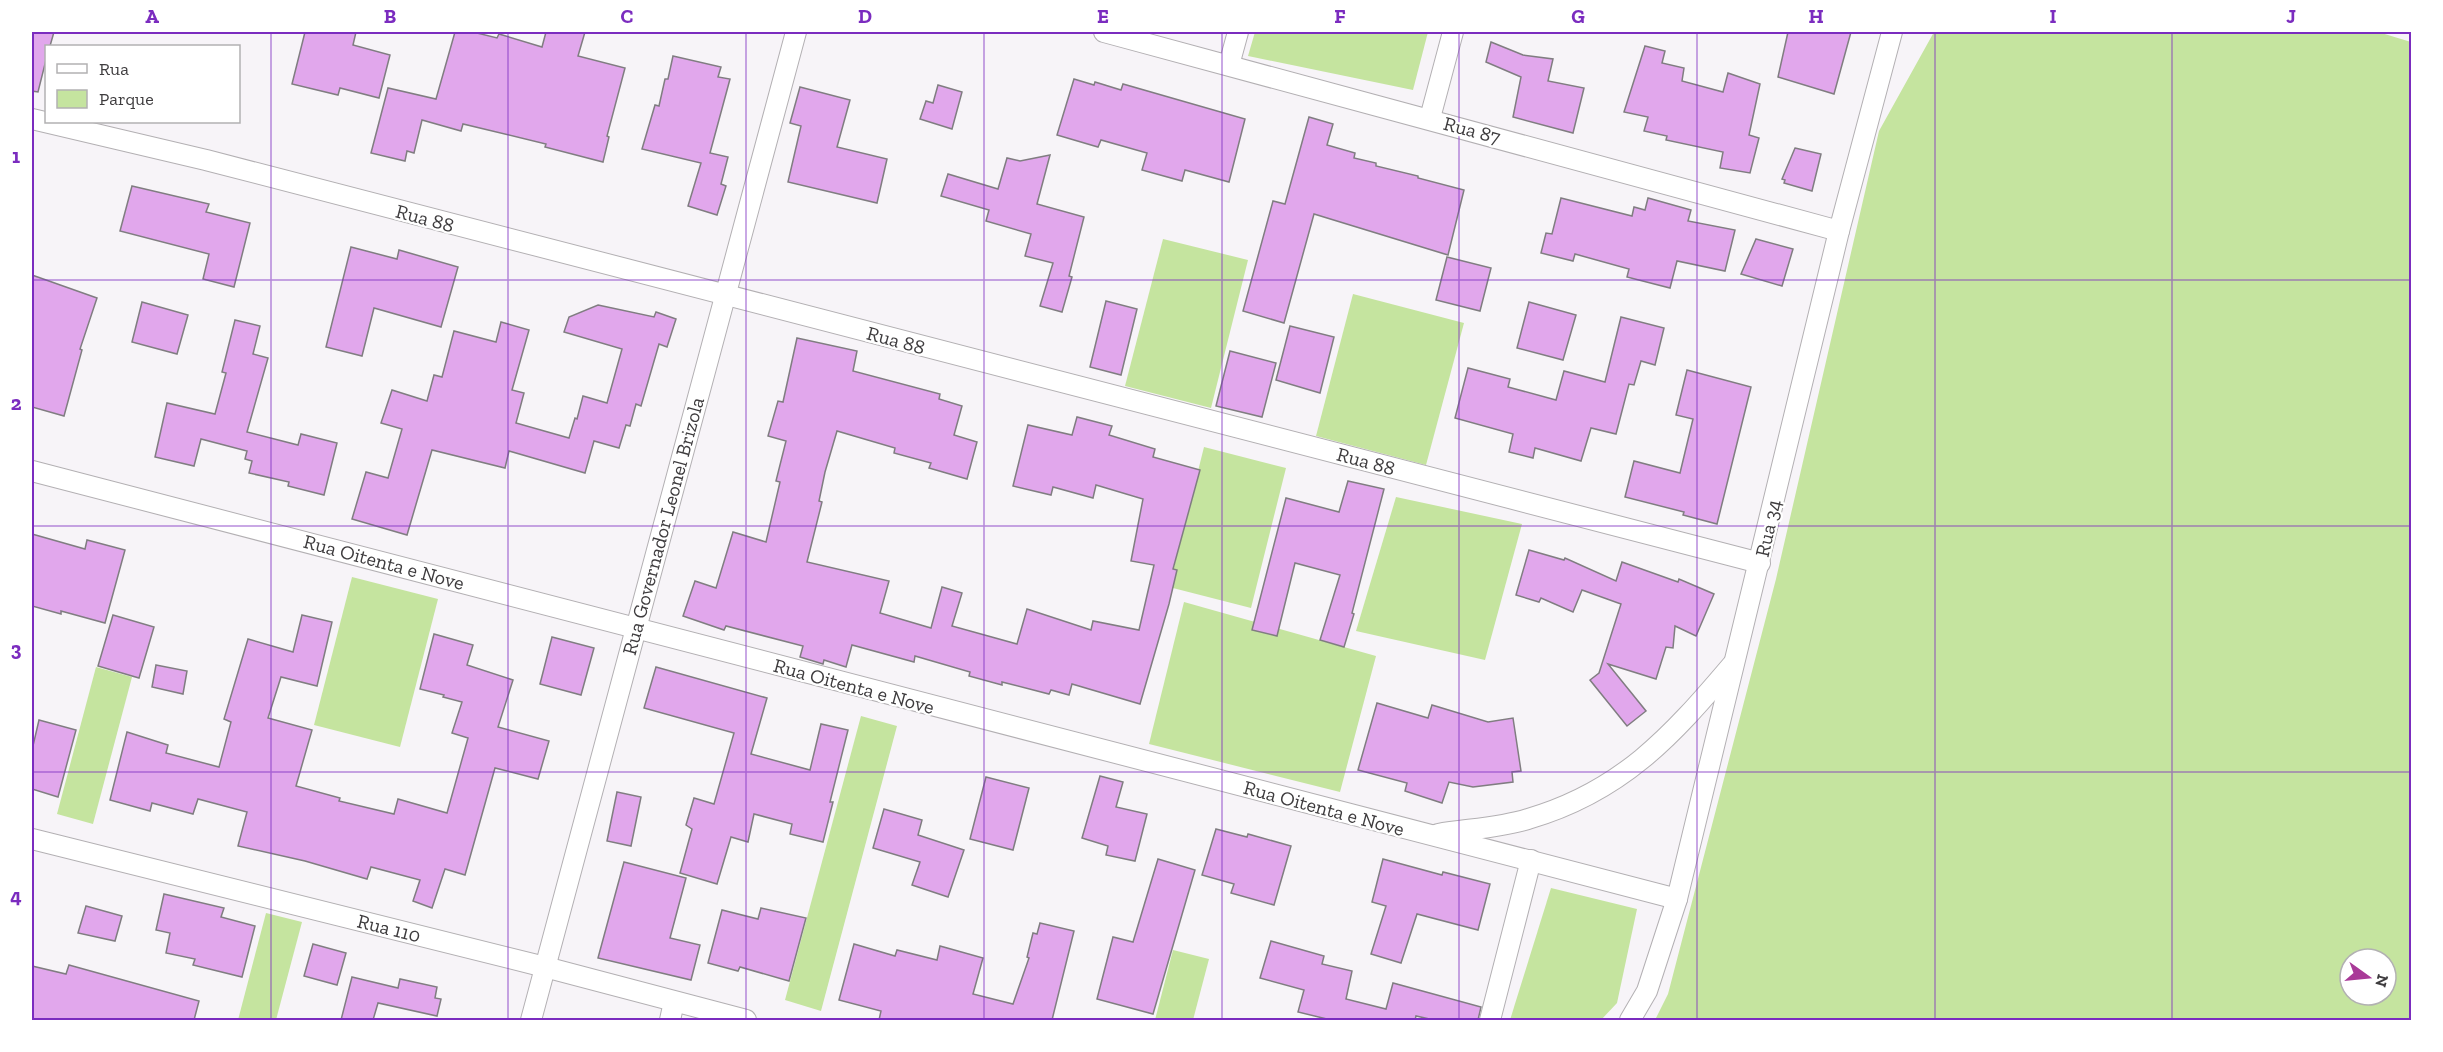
<svg xmlns="http://www.w3.org/2000/svg" width="2443" height="1052" font-family="'Zilla Slab',serif">
  <style>
    .green { fill: #c5e49f; fill-rule: evenodd }
    .building { fill: #e1a7ec; stroke: #807d81; stroke-width: 1.5 }
    .lines { fill: none; stroke-linecap: round; stroke-linejoin: round }
    .minor-casing { stroke: #b3b0b3; stroke-width: 22 }
    .minor { stroke: #fff; stroke-width: 20 }
    .grid { fill: none; stroke: #7b2cbf; stroke-width: 1.5; stroke-opacity: 0.55 }
    .labels { text-anchor: middle; stroke-width: 4.5; stroke-linejoin: round; paint-order: stroke }
    .street-label { font-size: 20px; fill: #3e3c3e; stroke: #fff }
    .neatline { fill: none; stroke: #7b2cbf; stroke-width: 2 }
    .grid-label { font-size: 20px; text-anchor: middle; font-weight: bold; fill: #7b2cbf }
  </style>
  <rect width="100%" height="100%" fill="#f7f4f8"/>
  <g class="green">
    <path d="M1255,32h173l-15,58 -165,-34z"/>
    <path d="M1934,32h444l33,10v978h-756l13,-26 108,-415 103,-448zM2350,959h36v36h-36z"/>
    <path d="M1163,239l85,21 -37,148 -86,-22z"/>
    <path d="M1353,294l111,29 -38,142 -110,-29z"/>
    <path d="M1204,447l82,21 -35,140 -82,-21z"/>
    <path d="M1396,497l126,27 -37,136 -129,-29z"/>
    <path d="M352,577l86,22 -38,148 -86,-22z"/>
    <path d="M1184,602l192,54 -36,136 -191,-48z"/>
    <path d="M96,667l36,10 -39,147 -36,-10z"/>
    <path d="M861,716l36,10 -76,285 -36,-11z"/>
    <path d="M1551,888l86,21 -20,94 -16,17h-91z"/>
    <path d="M266,913l36,9 -26,98h-38z"/>
    <path d="M1173,950l36,9 -16,61h-38z"/>
  </g>
  <g class="building">
    <path d="M32,32h22l-4,14h-4v14l-8,32 -6,-1z"/>
    <path d="M305,32h51l-3,13 37,10 -11,43 -39,-10 -2,7 -46,-11z"/>
    <path d="M455,32h18l24,6 2,-4 43,13 4,-15h39l-7,24 47,12 -18,68 2,1 -6,25 -58,-15 1,-3 -83,-20 -2,7 -39,-11 -8,33 -7,-2 -2,10 -34,-8 17,-65 48,11z"/>
    <path d="M1788,32h63l-17,62 -56,-17z"/>
    <path d="M1491,42l32,13 30,4 -5,22 36,7 -11,45 -60,-16 8,-40 -35,-15z"/>
    <path d="M1645,46l20,5 -3,12 22,5 -2,13 41,11 5,-19 32,11 -11,51 10,3 -9,35 -30,-5 3,-16 -57,-12 1,-4 -23,-5 4,-14 -24,-5z"/>
    <path d="M673,56l48,11 -3,10 12,2 -20,74 18,4 -7,27 5,2 -9,29 -29,-9 13,-43 -59,-14 13,-44 4,1 6,-27h3z"/>
    <path d="M1074,79l20,6 1,-3 26,8 2,-6 122,35 -16,63 -44,-12 -3,11 -40,-11 5,-17 -46,-13 -3,7 -41,-12z"/>
    <path d="M938,85l24,7 -10,37 -32,-10 6,-18 7,2z"/>
    <path d="M800,87l50,13 -13,47 50,12 -10,44 -89,-21 13,-56 -11,-3z"/>
    <path d="M1309,117l24,7 -6,21 28,8 -1,5 22,5v3l42,10v2l46,12 -16,65 -134,-41 -30,109 -41,-12 30,-110 12,3z"/>
    <path d="M1795,148l26,6 -9,37 -28,-8 1,-3 -3,-1z"/>
    <path d="M1050,155l-13,49 47,13 -15,59 3,1 -10,35 -22,-6 13,-43 -28,-7 6,-22 -45,-13 3,-11 -48,-14 7,-22 50,15 9,-31 13,3z"/>
    <path d="M132,186l77,18 -3,8 44,11 -16,64 -31,-8 6,-25 -89,-23z"/>
    <path d="M1561,198l71,18 2,-9 11,3 3,-12 43,12 -3,11 47,9 -10,41 -48,-10 -7,27 -43,-11 2,-8 -54,-15 -2,7 -32,-8 5,-20 6,1z"/>
    <path d="M1756,239l37,10 -11,37 -41,-12z"/>
    <path d="M351,247l46,12 2,-9 59,17 -17,60 -67,-19 -12,48 -36,-9z"/>
    <path d="M1447,257l44,11 -11,43 -44,-11z"/>
    <path d="M32,275l65,23 -17,51 2,1 -18,66 -32,-9z"/>
    <path d="M1106,301l31,8 -16,66 -31,-8z"/>
    <path d="M142,302l46,13 -11,39 -45,-12z"/>
    <path d="M1529,302l47,13 -13,45 -46,-12z"/>
    <path d="M598,305l56,12 2,-5 20,7 -9,28 -8,-3 -18,62 -5,-2 -6,22 -4,-1 -7,23 -25,-7 -9,32 -76,-22 -4,17 -73,-18 -25,85 -55,-16 14,-47 22,6 14,-49 -21,-6 11,-33 35,11 7,-26 8,2 12,-46 42,11 5,-20 28,8 -17,60 12,3 -8,30 53,15 6,-20 2,1 6,-23 24,7 15,-54 -58,-17 5,-15z"/>
    <path d="M1621,317l43,11 -9,37 -14,-4 -7,24 -5,-1 -13,50 -25,-6 -10,33 -46,-13 -2,10 -24,-6 4,-18 -58,-16 13,-50 42,11 -2,8 48,13 8,-29 41,11z"/>
    <path d="M235,320l25,6 -7,28 15,4 -21,74 51,13 3,-11 36,9 -13,52 -36,-9 1,-4 -40,-9 3,-12 -7,-2 2,-8 -46,-12 -7,27 -39,-9 12,-54 48,11 11,-41 -4,-1z"/>
    <path d="M1290,326l44,11 -14,56 -44,-13z"/>
    <path d="M797,338l60,13 -4,20 87,23 -1,5 23,7 -8,29 23,7 -10,37 -38,-11 2,-5 -37,-10 1,-5 -58,-17 -12,41 -6,29 3,1 -15,60 82,19 -9,32 51,15 11,-41 20,6 -10,33 65,18 10,-35 64,21 2,-9 46,9 15,-65 -23,-4 12,-62 -47,-14 -3,13 -40,-11 -2,8 -38,-9 15,-61 44,10 5,-18 35,9 -3,9 46,14 -2,8 47,13 -27,99 4,1 -8,34 -29,100 -68,-20 -3,11 -18,-5 -2,4 -47,-12v3l-33,-9 1,-4 -55,-16 -1,6 -62,-17 -6,22 -22,-7 -1,4 -23,-7 3,-11 -77,-20 -2,4 -41,-14 12,-35 21,7 17,-56 33,10 14,-60 -4,-1 10,-40 -18,-5 10,-35 5,1z"/>
    <path d="M1230,351l46,12 -14,54 -46,-11z"/>
    <path d="M1687,370l64,17 -34,137 -34,-9 1,-3 -59,-15 9,-36 46,12 13,-54 -17,-4z"/>
    <path d="M1348,481l36,8 -32,124 2,1 -10,33 -24,-7 20,-65 -45,-12 -18,73 -25,-6 34,-132 53,14z"/>
    <path d="M32,534l53,15 2,-9 38,10 -20,73 -44,-12v3l-29,-8z"/>
    <path d="M1529,550l35,10 1,-2 51,23 6,-19 56,20 1,-3 35,15 -18,42 -21,-10 -2,22 -7,-1 -10,32 -48,-15 38,47 -19,15 -37,-46 9,-7 22,-69 -39,-14 -9,22 -32,-14 -2,4 -23,-7z"/>
    <path d="M113,615l41,12 -15,51 -41,-12z"/>
    <path d="M302,615l30,7 -15,64 -36,-9 -13,41 44,12 -16,56 44,12 -1,3 55,13 4,-15 49,14 21,-75 -16,-5 10,-31 -19,-5 1,-2 -24,-6 14,-55 39,11 -6,20 46,15 -15,47 51,14 -11,38 -43,-11 -30,107 -20,-6 -13,39 -19,-7 7,-21 -49,-13 -4,12 -62,-18 -67,-15 9,-34 -49,-13 -5,15 -41,-11 -2,8 -40,-11 17,-68 41,13 -2,8 53,14 12,-45 -7,-3 24,-80 45,13z"/>
    <path d="M552,637l42,11 -13,47 -41,-11z"/>
    <path d="M156,665l31,6 -4,23 -31,-7z"/>
    <path d="M656,667l111,31 -16,56 59,16 11,-46 27,6 -18,72h3l-10,40 -33,-8 2,-10 -38,-10 -6,28 -17,-5 -14,47 -37,-11 12,-44 -6,-4 8,-27 20,6 20,-71 -90,-25z"/>
    <path d="M1377,703l51,15 4,-13 56,17 25,-4 8,53 -9,1 1,10 -40,5 -24,-5 -7,21 -37,-12 2,-8 -49,-13z"/>
    <path d="M39,720l37,10 -18,67 -26,-8v-39z"/>
    <path d="M1100,776l23,6 -7,25 31,7 -12,47 -29,-6 2,-9 -26,-8z"/>
    <path d="M986,777l43,11 -16,62 -43,-11z"/>
    <path d="M617,792l24,5 -10,49 -24,-5z"/>
    <path d="M884,809l38,11 -4,15 46,15 -16,47 -36,-12 8,-23 -47,-14z"/>
    <path d="M1216,829l31,8 1,-3 43,12 -17,59 -43,-12 3,-9 -32,-9z"/>
    <path d="M1158,859l37,11 -42,144 -56,-15 16,-62 20,5z"/>
    <path d="M1383,859l59,16 1,-3 47,12 -12,46 -61,-16 -16,49 -30,-9 15,-48 -14,-4z"/>
    <path d="M624,862l62,16 -16,60 30,7 -9,35 -93,-22z"/>
    <path d="M164,894l60,14 -3,9 34,9 -13,51 -49,-12 2,-6 -29,-6 4,-20 -14,-3z"/>
    <path d="M86,906l36,10 -7,25 -37,-8z"/>
    <path d="M761,908l45,10 -17,63 -49,-14 -2,4 -30,-8 14,-53 36,9z"/>
    <path d="M1040,923l34,8 -22,89h-173l2,-9 -42,-11 15,-56 41,12 2,-6 40,10 3,-14 43,12 -10,36 40,10 16,-46 -2,-1 6,-24 4,1z"/>
    <path d="M1271,941l53,15 -2,8 30,7 -6,28 40,10 7,-26 88,24 -3,13h-44l-18,-4 -1,4h-84l-33,-8 6,-22 -44,-12z"/>
    <path d="M313,944l33,9 -9,32 -33,-9z"/>
    <path d="M69,965l130,36 -5,19h-162v-54l34,8z"/>
    <path d="M352,977l46,11 2,-9 37,8 -2,11 6,1 -4,17 -59,-13 -5,17h-32z"/>
  </g>
  <g class="lines">
    <g class="minor-casing">
      <g id="minor">
        <path d="M1104,32l735,199"/>
        <path d="M1229,65l9,-33"/>
        <path d="M1430,118l23,-86"/>
        <path d="M32,119l174,41 1554,403"/>
        <path d="M32,471l1645,428"/>
        <path d="M1438,834c29,-5 62,-6 90,-15 93,-27 143,-82 204,-154"/>
        <path d="M32,839l513,128 201,53"/>
        <path d="M531,1020l265,-988"/>
        <path d="M670,1020l4,-18"/>
        <path d="M1490,1020l41,-160"/>
        <path d="M1630,1020l17,-29 30,-92 162,-668 53,-199"/>
      </g>
    </g>
    <use href="#minor" class="minor"/>
  </g>
  <path class="grid" d="M271,32v988M508,32v988M746,32v988M984,32v988M1222,32v988M1459,32v988M1697,32v988M1935,32v988M2172,32v988M32,280h2380M32,526h2380M32,772h2380"/>
  <g class="labels">
    <g class="street-label">
      <text transform="translate(1472 130) rotate(15)" y="7">Rua 87</text>
      <text transform="translate(425 218) rotate(15)" y="7">Rua 88</text>
      <text transform="translate(896 340) rotate(15)" y="7">Rua 88</text>
      <text transform="translate(1366 461) rotate(15)" y="7">Rua 88</text>
      <text transform="translate(663 526) rotate(-75)" y="7">Rua Governador Leonel Brizola</text>
      <text transform="translate(1768 528) rotate(-77)" y="7">Rua 34</text>
      <text transform="translate(384 562) rotate(15)" y="7">Rua Oitenta e Nove</text>
      <text transform="translate(854 686) rotate(15)" y="7">Rua Oitenta e Nove</text>
      <text transform="translate(1324 808) rotate(15)" y="7">Rua Oitenta e Nove</text>
      <text transform="translate(389 928) rotate(14)" y="7">Rua 110</text>
    </g>
  </g>
  <rect width="2443" height="1052" fill="none" stroke="#ffffff" stroke-width="66"/>
  <rect x="45" y="45" width="195" height="78" fill="#ffffff" stroke="#b2b1b2" stroke-width="1.5"/>
  <rect x="57" y="64" width="30" height="9" fill="#ffffff" stroke="#b2b1b2" stroke-width="1.5"/>
  <text x="99" y="75" font-size="18" fill="#3e3c3e">Rua</text>
  <rect x="57" y="90" width="30" height="18" fill="#c5e49f" stroke="#b2b1b2" stroke-width="1.5"/>
  <text x="99" y="105" font-size="18" fill="#3e3c3e">Parque</text>
  <g transform="translate(2368 977) rotate(105)"><circle r="28" fill="#ffffff" stroke="#b2b1b2" stroke-width="1.5"/>
  <path d="M0-4.5L10 22L0 15L-10 22Z" fill="#a93a98"/>
  <text y="-9" font-size="16" font-weight="bold" text-anchor="middle" fill="#3e3c3e">N</text>
  </g>
  <rect x="33" y="33" width="2377" height="986" class="neatline"/>
  <g class="grid-label">
    <text x="152" y="23">A</text>
    <text x="390" y="23">B</text>
    <text x="627" y="23">C</text>
    <text x="865" y="23">D</text>
    <text x="1103" y="23">E</text>
    <text x="1340" y="23">F</text>
    <text x="1578" y="23">G</text>
    <text x="1816" y="23">H</text>
    <text x="2053" y="23">I</text>
    <text x="2291" y="23">J</text>
    <text x="16" y="163">1</text>
    <text x="16" y="410">2</text>
    <text x="16" y="656">3</text>
    <text x="16" y="903">4</text>
  </g>
</svg>
